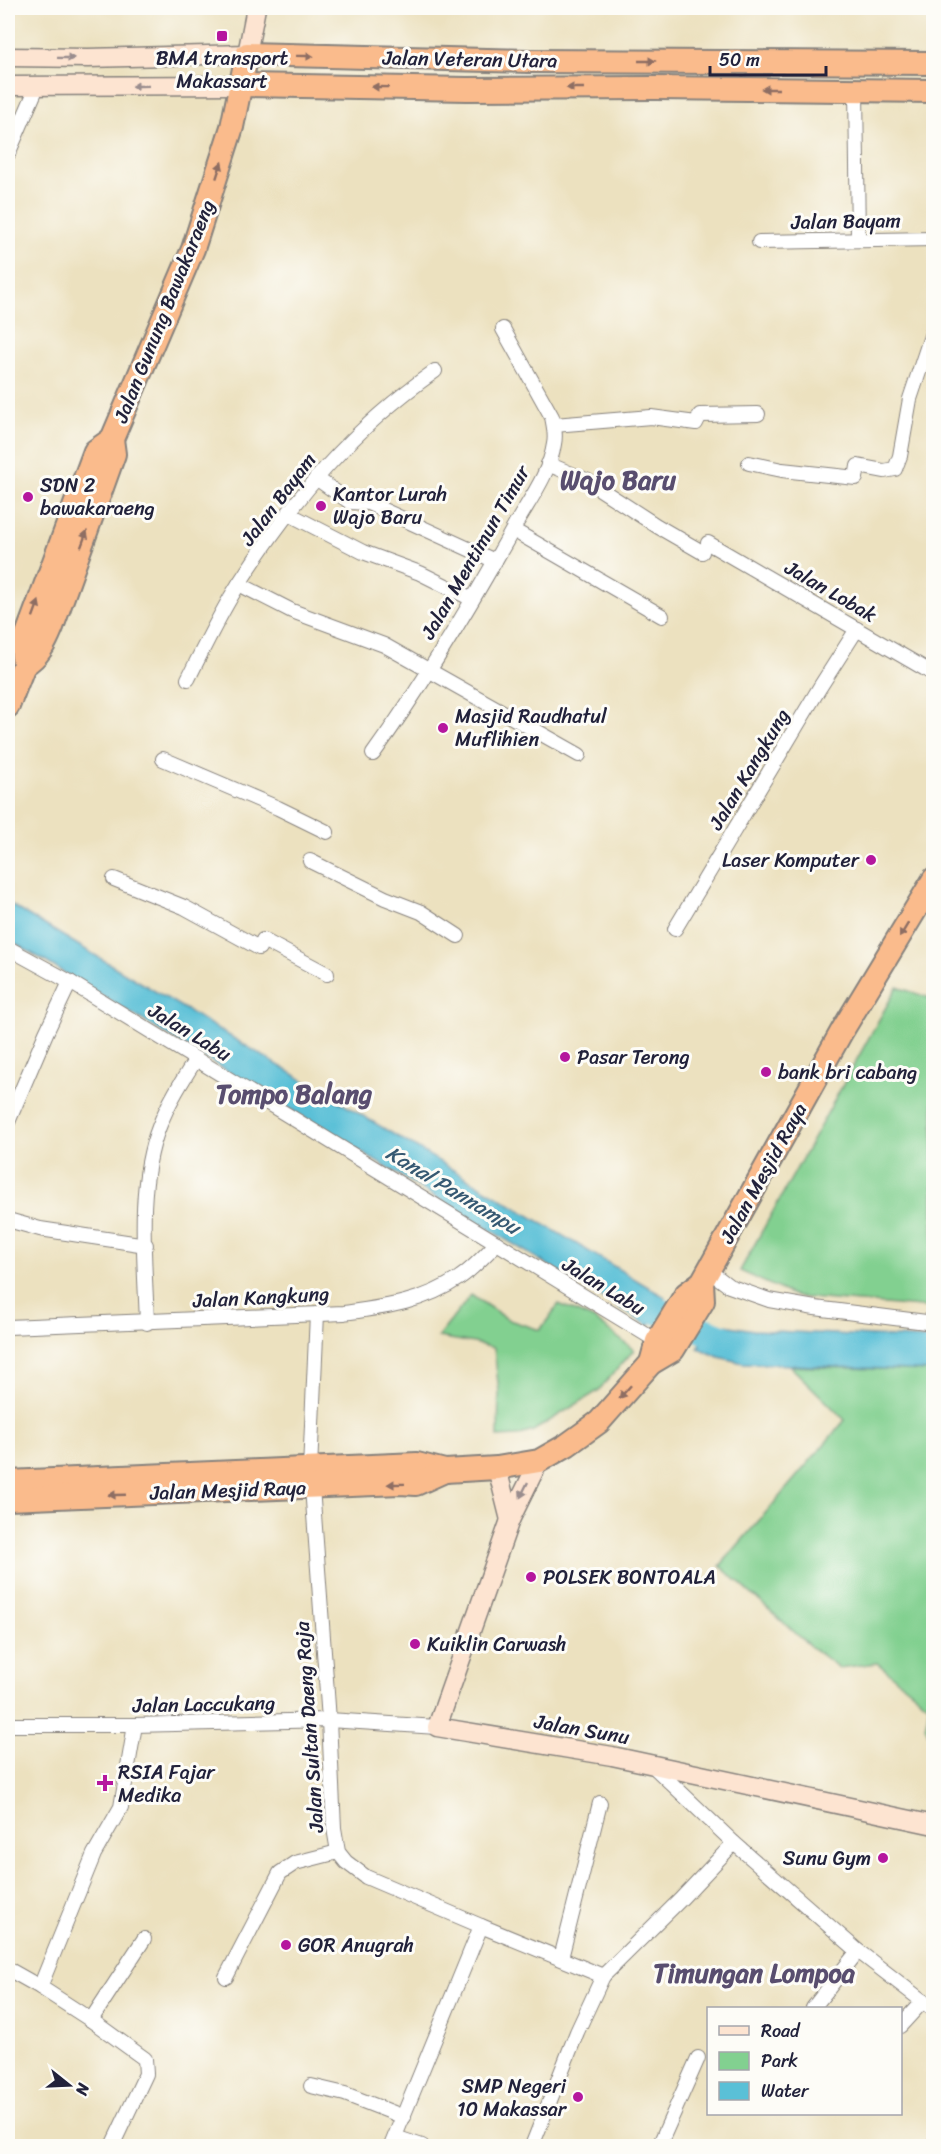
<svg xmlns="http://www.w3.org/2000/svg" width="941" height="2154" font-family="Sriracha,sans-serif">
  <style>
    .green { fill: #82d090; stroke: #527966; stroke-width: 1.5 }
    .water { fill: #5ac0d7; stroke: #3e7189; stroke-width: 1.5 }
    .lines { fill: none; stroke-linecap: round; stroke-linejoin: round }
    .river { stroke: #5ac0d7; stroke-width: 27 }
    .minor-casing { stroke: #87827d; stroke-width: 16 }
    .secondary-casing { stroke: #87827d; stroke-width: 21 }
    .trunk-casing { stroke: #87827d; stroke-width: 26 }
    .minor { stroke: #fff; stroke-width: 14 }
    .secondary { stroke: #fde4d1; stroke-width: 18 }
    .trunk { stroke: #fabb8c; stroke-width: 22 }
    .oneway { fill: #8e6e64 }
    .oneway2 { fill: #9a8d8e }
    .poi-dot { fill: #b5179e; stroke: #fdfcf7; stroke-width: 2 }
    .labels { text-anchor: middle; stroke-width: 6; stroke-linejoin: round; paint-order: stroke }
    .poi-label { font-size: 20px; fill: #22223b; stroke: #fdfcf7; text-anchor: start }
    .street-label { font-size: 20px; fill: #22223b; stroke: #fdfcf7 }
    .water-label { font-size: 21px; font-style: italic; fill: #365972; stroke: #fdfcf7 }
    .district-label { font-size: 26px; font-weight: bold; fill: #594e6f; stroke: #fdfcf7 }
  </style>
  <rect width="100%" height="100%" fill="#fdfcf7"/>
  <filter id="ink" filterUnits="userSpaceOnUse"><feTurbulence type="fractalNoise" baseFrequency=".0167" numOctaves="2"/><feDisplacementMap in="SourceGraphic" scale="12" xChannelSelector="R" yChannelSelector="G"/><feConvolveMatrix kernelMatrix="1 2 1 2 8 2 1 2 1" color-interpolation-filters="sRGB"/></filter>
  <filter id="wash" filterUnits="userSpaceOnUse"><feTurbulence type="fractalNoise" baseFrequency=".008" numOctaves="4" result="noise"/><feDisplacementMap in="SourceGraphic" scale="24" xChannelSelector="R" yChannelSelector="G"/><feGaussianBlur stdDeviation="1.35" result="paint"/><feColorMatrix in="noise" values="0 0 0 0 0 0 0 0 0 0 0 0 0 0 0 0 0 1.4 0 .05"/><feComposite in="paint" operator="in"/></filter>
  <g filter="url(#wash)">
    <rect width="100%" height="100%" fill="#ece1bf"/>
    <g class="green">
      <path d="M897,987l36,12v309l-136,-11 -57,-26z"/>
      <path d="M471,1295l38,25 31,10 19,-26 36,16 39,30 -36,41 -65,40 -16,5 -19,1 1,-45 -5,-44 -20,-5 -36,-6z"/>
      <path d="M790,1366l143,5v375l-7,-18 3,-23 -52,-42 -38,5 -29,-22 -90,-80 125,-146z"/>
    </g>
    <g class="water">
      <path d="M8,903l657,394 -16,29 -641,-387z"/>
      <path d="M714,1323l39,7 180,9v32l-190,-8 -24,-6 -21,-9z"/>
    </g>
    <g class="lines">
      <path class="river" d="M624,1294l15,9 103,43"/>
    </g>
  </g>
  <g filter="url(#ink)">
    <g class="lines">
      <g class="minor-casing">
        <g id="minor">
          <path d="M856,90l2,149"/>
          <path d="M8,154l29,-67"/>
          <path d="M759,242l175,-3"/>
          <path d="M554,425l97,-8 45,6 4,-8 58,-1"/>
          <path d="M749,463l33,7 74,8 2,-12 26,5 11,-2 5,-13 10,-57 24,-72"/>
          <path d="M548,464l38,16 71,46 45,26"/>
          <path d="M316,478l34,24 18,1 127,58"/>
          <path d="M289,514l74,38 57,21 52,26"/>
          <path d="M513,530l149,86"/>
          <path d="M708,543l226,131"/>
          <path d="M239,584l53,27 92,34 195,110"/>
          <path d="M188,679c16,-32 32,-66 52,-97 54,-84 112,-153 195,-211"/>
          <path d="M373,754c53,-73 100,-153 144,-232 14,-24 33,-50 37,-78 2,-9 0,-17 -2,-27l-49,-88"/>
          <path d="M163,759l115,49 49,24"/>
          <path d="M310,861l75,37 36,14 37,24"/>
          <path d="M114,879l70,28 75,41"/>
          <path d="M675,929l145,-242 37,-58"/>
          <path d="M263,940l64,34"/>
          <path d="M8,948l62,34 587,359"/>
          <path d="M8,1122l38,-89 24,-51"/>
          <path d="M8,1220l32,9 106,16"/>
          <path d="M708,1270l21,16 40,14 46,8 119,15"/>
          <path d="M147,1323c-2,-62 -11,-138 12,-196 9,-24 23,-46 37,-68"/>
          <path d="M8,1327l336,-14c41,-6 80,-11 115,-35 14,-9 26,-23 38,-35"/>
          <path d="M310,1469l7,-155"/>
          <path d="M312,1487l17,233 5,108 4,24 8,10 20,15 115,49 -90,220"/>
          <path d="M8,1725h127l194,-5 108,7"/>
          <path d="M652,1765l82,78 124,108 76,59"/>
          <path d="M481,1926l122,50 77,-76 54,-57"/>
          <path d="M561,1958l39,-155"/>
          <path d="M8,1969l32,18 51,33 54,39 1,15 -34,72"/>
          <path d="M226,1977l54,-104 15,-10 43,-11"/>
          <path d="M40,1987l54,-133 27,-47 14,-82"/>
          <path d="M813,2008l45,-57"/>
          <path d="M91,2020l53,-81"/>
          <path d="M900,2026l23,-25"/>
          <path d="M311,2086l34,8 59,23"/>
          <path d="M395,2137l27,9"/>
          <path d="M532,2146l45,-114 26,-56"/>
          <path d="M659,2146l39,-88"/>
          <path d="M931,2146l3,-2"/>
        </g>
      </g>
      <g class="secondary-casing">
        <g id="secondary">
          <path d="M8,57l80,1 159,-4 9,-46"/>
          <path d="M8,86l233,-1"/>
          <path d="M539,1461l-29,59 -73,207 175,29 322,69"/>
          <path d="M497,1468l13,52"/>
        </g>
      </g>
      <g class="trunk-casing">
        <g id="trunk">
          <path d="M241,85l226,4 188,-1 279,3"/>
          <path d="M24,665c15,-9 21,-21 28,-38l62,-173 -2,-15 81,-190 39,-122 15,-73 282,7 405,2"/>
          <path d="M8,706l16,-41 -2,-17 73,-197 17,-12"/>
          <path d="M651,1363l22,-13 30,-49 -1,-19"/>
          <path d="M8,1482l409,-18 28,7"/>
          <path d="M8,1499l392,-16 16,1 29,-13 52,-3 42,-7 28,-16 32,-23 52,-59 6,-22 29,-47 16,-12 140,-251 92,-152"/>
        </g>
      </g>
      <use href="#minor" class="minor"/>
      <use href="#secondary" class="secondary"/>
      <use href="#trunk" class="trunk"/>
    </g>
    <defs><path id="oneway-solid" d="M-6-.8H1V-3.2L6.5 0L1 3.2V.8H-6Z" transform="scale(1.5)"/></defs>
    <g class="oneway">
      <use href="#oneway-solid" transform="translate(305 56) rotate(1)"/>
      <use href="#oneway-solid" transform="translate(647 61)"/>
      <use href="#oneway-solid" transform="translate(380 87) rotate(-179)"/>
      <use href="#oneway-solid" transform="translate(575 88) rotate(180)"/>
      <use href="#oneway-solid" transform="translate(770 89) rotate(-180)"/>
      <use href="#oneway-solid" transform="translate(219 170) rotate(-72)"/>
      <use href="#oneway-solid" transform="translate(84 539) rotate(-70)"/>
      <use href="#oneway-solid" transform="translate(36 609) rotate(-70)"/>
      <use href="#oneway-solid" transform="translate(904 930) rotate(121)"/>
      <use href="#oneway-solid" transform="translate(625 1392) rotate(132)"/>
      <use href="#oneway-solid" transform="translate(396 1484) rotate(179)"/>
      <use href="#oneway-solid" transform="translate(117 1495) rotate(178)"/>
    </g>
    <g class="oneway2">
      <use href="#oneway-solid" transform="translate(66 58) rotate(1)"/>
      <use href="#oneway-solid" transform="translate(140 86) rotate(179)"/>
      <use href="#oneway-solid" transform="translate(524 1490) rotate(116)"/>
    </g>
  </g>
  <g class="poi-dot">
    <rect x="216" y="30" width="12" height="12" rx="3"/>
    <circle cx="28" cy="497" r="6"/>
    <circle cx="321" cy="506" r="6"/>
    <circle cx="443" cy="728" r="6"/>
    <circle cx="871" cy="860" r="6"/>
    <circle cx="565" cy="1057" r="6"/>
    <circle cx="766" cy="1072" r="6"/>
    <circle cx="531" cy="1577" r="6"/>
    <circle cx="415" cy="1644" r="6"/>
    <path d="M102 1774h6v6h6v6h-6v6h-6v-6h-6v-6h6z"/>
    <circle cx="883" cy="1858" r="6"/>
    <circle cx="286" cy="1945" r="6"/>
    <circle cx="578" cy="2097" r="6"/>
  </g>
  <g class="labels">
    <g class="poi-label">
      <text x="222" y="65" text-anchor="middle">BMA transport<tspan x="222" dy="23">Makassart</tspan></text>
      <text x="40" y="492">SDN 2<tspan x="40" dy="23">bawakaraeng</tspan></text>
      <text x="333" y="501">Kantor Lurah<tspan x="333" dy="23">Wajo Baru</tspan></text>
      <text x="455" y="723">Masjid Raudhatul<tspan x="455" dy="23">Muflihien</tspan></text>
      <text x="859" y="867" text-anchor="end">Laser Komputer</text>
      <text x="577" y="1064">Pasar Terong</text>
      <text x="778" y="1079">bank bri cabang</text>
      <text x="543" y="1584">POLSEK BONTOALA</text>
      <text x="427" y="1651">Kuiklin Carwash</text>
      <text x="118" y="1779">RSIA Fajar<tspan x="118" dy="23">Medika</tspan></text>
      <text x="871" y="1865" text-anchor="end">Sunu Gym</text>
      <text x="298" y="1952">GOR Anugrah</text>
      <text x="566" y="2093" text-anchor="end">SMP Negeri<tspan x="566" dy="23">10 Makassar</tspan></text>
    </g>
    <g class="street-label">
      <text transform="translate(470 59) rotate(1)" y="7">Jalan Veteran Utara</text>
      <text transform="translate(846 221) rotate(-1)" y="7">Jalan Bayam</text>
      <text transform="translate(164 311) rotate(-68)" y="7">Jalan Gunung Bawakaraeng</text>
      <text transform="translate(278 499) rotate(-53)" y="7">Jalan Bayam</text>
      <text transform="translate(475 552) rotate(-60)" y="7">Jalan Mentimun Timur</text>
      <text transform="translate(831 591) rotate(30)" y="7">Jalan Lobak</text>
      <text transform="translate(749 769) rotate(-59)" y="7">Jalan Kangkung</text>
      <text transform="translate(190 1032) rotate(31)" y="7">Jalan Labu</text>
      <text transform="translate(763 1173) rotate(-61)" y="7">Jalan Mesjid Raya</text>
      <text transform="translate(604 1286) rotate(31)" y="7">Jalan Labu</text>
      <text transform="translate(261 1297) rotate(-3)" y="7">Jalan Kangkung</text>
      <text transform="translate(228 1490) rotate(-2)" y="7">Jalan Mesjid Raya</text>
      <text transform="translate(204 1704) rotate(-1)" y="7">Jalan Laccukang</text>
      <text transform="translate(309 1727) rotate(-94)" y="7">Jalan Sultan Daeng Raja</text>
      <text transform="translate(582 1729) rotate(10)" y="7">Jalan Sunu</text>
    </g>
    <g class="water-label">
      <text transform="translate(453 1190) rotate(31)" y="7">Kanal Pannampu</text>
    </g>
    <g class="district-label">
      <text x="618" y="489">Wajo Baru</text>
      <text x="294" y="1103">Tompo Balang</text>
      <text x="754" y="1982">Timungan Lompoa</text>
    </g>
  </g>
  <rect width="941" height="2154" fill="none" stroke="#fdfcf7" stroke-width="30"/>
  <rect x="707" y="2007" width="195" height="108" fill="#fdfcf7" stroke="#a5a5ac" stroke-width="1.5"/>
  <rect x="719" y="2026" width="30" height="9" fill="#fde4d1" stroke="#a5a5ac" stroke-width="1.5"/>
  <text x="761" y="2037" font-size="18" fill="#22223b">Road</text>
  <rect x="719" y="2052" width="30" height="18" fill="#82d090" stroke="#a5a5ac" stroke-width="1.5"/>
  <text x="761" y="2067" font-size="18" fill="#22223b">Park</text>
  <rect x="719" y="2082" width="30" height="18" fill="#5ac0d7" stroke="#a5a5ac" stroke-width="1.5"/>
  <text x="761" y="2097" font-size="18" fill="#22223b">Water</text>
  <g transform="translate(69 2085) rotate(108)" stroke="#fdfcf7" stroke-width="4.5" paint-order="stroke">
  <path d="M0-4.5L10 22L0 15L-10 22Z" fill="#22223b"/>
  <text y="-9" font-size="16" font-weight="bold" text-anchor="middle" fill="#22223b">N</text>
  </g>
  <path d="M710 66v9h116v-9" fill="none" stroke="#22223b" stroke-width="3"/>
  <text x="719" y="66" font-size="18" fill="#22223b" stroke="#fdfcf7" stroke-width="4.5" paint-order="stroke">50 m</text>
</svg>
